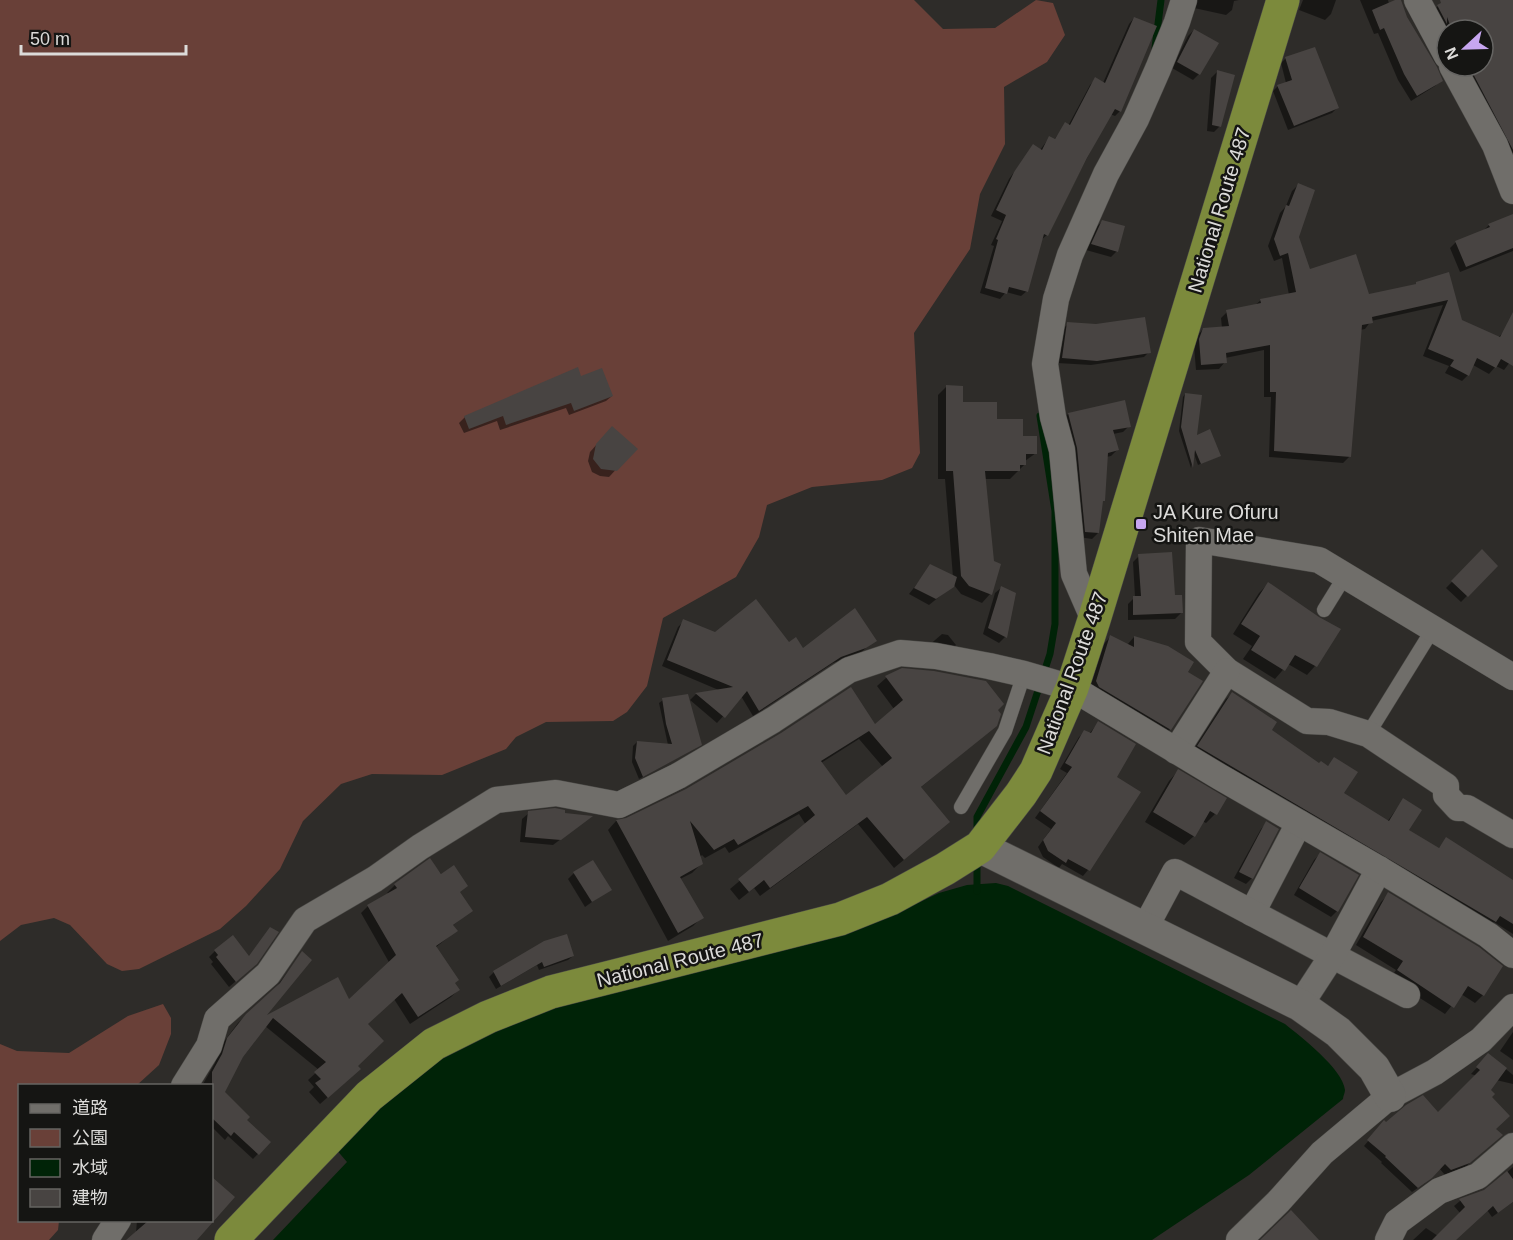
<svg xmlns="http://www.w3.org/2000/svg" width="1513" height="1240" font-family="Helvetica,'Noto Sans JP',sans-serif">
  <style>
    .green { fill: #694038 }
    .water { fill: #002307 }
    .shadow { fill: #0007; fill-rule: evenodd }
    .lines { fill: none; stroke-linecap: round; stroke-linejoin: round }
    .stream { stroke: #002307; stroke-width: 7 }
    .building { fill: #484442; fill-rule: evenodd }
    .service-casing { stroke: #494845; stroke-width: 15 }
    .minor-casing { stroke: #494845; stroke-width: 27 }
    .tertiary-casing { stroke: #494845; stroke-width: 33 }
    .trunk-casing { stroke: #494845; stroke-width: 34 }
    .service { stroke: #706e6a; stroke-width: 14 }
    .minor { stroke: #706e6a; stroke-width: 26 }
    .tertiary { stroke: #706e6a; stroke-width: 32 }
    .trunk { stroke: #7c8a3c; stroke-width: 33 }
    .poi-dot { fill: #c7a6f0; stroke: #151513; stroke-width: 2 }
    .labels { text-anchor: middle; stroke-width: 5; stroke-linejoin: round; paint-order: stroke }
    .street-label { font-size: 20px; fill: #dcdbd9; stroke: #151513 }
    .poi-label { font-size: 20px; fill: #dcdbd9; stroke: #151513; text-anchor: start }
  </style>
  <rect width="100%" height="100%" fill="#2e2c29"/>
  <g class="green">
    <path d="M0,0h914l29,29 52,-1 41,-28 17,3 12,32 -18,27 -43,25 1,57 -25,50 -10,55 -56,84 6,120 -8,15 -30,12 -70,7 -45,18 -8,32 -23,40 -73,41 -16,68 -20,26 -14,9 -67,1 -30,15 -10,12 -64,26 -70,-1 -31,10 -38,37 -23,48 -34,37 -26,23 -81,40 -17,2 -15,-7 -37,-39 -16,-7 -33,7 -21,16z"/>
    <path d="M163,1004l8,14v16l-12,31 -22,20 -117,1v134l39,1 -1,9 -9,10h-49v-196l17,7 52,2 59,-37z"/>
  </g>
  <path class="water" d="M996,883l12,3 277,138c16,13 58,45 60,66 0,3 -2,6 -2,9l-94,76 -97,65h-879l74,-78 -12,-14 87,-83 129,-59 335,-88 53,-25 28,-8z"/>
  <g class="shadow">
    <path d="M1192,0h47l-5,1 -2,9 -6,5 -32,-7z"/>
    <path d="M1303,0h33l-5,14 -6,6 -26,-10z"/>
    <path d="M1360,0h28l1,4 17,14 35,62 -6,6 -24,15 -13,-21 -20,-47 -4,1z"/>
    <path d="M1453,0h60v167l-54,-101h24v-36h-36l-15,-18 6,-6z"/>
    <path d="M1134,18l-14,93 -5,5 -5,-2 -63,121 -6,5 -14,51 -6,5 -15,-4 -6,7 -20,-6 14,-47 -3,-1 11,-24 -11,-5 18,-37 24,-33 7,4 9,-12 5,2 11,-16 3,2 22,-41 6,-6 7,4 26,-59z"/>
    <path d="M1194,30l5,44 -6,6 -21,-12 16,-32z"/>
    <path d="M1286,58l51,50 -5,5 -44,17 -15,-39 5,-5 8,-3 -5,-20z"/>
    <path d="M1217,72l3,54 -6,6 -7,-1 4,-53z"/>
    <path d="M1299,184l-2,53 12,34 59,25 46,-10 3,-3 30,-9 13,47 38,17 7,-8 8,4v24l-9,12 -8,-4 -7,8 -16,-9 -5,10 -6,6 -17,-8 4,-7 -26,-10 20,-51 -72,16 -6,8 -5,1 -10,126 -7,7 -74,-6 2,-60h-7v-47l-39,8v4l-6,7 -23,1 -2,-24 3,-10 6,-7 19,-1 -1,-10 6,-6 27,-6 7,-6 28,-5 -7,-37 -8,3 -6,-15 12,-33 6,-7 6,-15z"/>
    <path d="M1103,221l14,30 -6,6 -25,-7 10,-23z"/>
    <path d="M1489,225l24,1v25l-53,21 -10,-24 6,-6 27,-11z"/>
    <path d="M1068,324l81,28 -5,5 -53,8 -34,-2 6,-34z"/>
    <path d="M580,378l32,18 -6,5 -37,14 -3,-7 -66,22 -3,-9 -33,12 -5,-10 6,-6z"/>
    <path d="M946,387l16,17 34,16 25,18 15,15 -11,8v3l-15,15h-26l9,83 7,3 -10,29 -8,9 -21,-9 -7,-9 -25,20 -20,-11 22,-28 22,11 -8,-98h-7v-84z"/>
    <path d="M1185,394l10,43 24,19 -21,9 -4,-11 -3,14 -12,-37 4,-34z"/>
    <path d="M1068,414l61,12 -6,6 -10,2 4,16 -6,6 -5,1 -8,76 -6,6 -13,-2 -17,-117z"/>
    <path d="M606,434l29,15 -26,28 -9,-1 -8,-4 -4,-11 2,-9z"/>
    <path d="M1482,551l14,15 -35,36 -15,-14z"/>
    <path d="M1139,556l34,40 8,17 -6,6 -47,1v-16l7,-7 -2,-35z"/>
    <path d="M1268,584l50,35 20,10 -23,37 -8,9 -19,-11 -13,15 -32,-20 9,-13 -19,-12 26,-41z"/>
    <path d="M1001,588l13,6 -9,43 -6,6 -16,-9 12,-41z"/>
    <path d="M684,621l31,13 74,10 14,6 72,-10 -16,14 -26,9 -80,53 -12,-20 -24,27 -27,-23 6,-6 25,-3 -59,-25 16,-39z"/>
    <path d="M942,634l6,1 8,10 -6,5 -23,-3z"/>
    <path d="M1110,637l17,8 7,-8 52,35 -16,57 -7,8 -74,-48 14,-44z"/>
    <path d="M902,670l95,40 -1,15 -76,63 19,43 -45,37 -36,-44 -98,72 -6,-8 -15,12 -9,-11 76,-64 -7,-11 -70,39 -4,-6 -20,11 -3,-3 -4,4 3,5 -9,9 -12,6 22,38 -9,9 -25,15 -60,-111 8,-9 10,-1 248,-94 20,-17 -17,-23 9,-8zM859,739l24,28 -38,30 -24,-34z"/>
    <path d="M1232,694l38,36 49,35 8,2 8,-8 7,35 45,28 16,-22 4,30 31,19 8,-10 67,43v52l-19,-12 -5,5 -297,-175 34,-53z"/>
    <path d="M663,700l33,48 -57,31 -7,-17 1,-16 4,-4 31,3 -9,-42z"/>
    <path d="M1098,723l17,55 -27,92 -5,6 -21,-12 -3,4 -16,-11 -5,-10 13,-18 -16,-11 32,-45 -7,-4 19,-32 6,-5 4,2z"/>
    <path d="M1178,771l37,43 -9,9 -4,-2 -8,15 -10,9 -39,-23 24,-41z"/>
    <path d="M529,813l34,1 27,3 -37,28 -33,-3 2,-23z"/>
    <path d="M1267,823l-15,55 -6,6 -12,-6 27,-49z"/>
    <path d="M1320,854l17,57 -6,6 -37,-22 20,-35z"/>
    <path d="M430,860l41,51 -19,15 4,5 -21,17 23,42 -7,7 -41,27 -16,-25 -28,25 -9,42 -5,10 -32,28 -11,-12 5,-5 -6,-7 11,-10 -54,-44 -23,30 -20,34 23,30 24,22 -16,17 -25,-23 -3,4 -13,-13v-41l-9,-2 12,-21 5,-16 18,-24 36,-33 28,-37 -41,66 88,-18 41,-37 -29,-51 7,-7 21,-12 -2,-1 8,-8z"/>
    <path d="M574,873l36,16 -25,18 -17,-28z"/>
    <path d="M1389,894l112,72 -18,29 -8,8 -14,-9 -16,20 -55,-35 6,-9 -40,-25 25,-43z"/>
    <path d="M543,944l30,12 -5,4 -29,10 -2,-5 -41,24 -7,-12 5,-5z"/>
    <path d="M215,951l34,19 -20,17 -18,-23 2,-2 -4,-5z"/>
    <path d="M1513,1032v28l-13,-9z"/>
    <path d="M1489,1055l24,20v9l-17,-4 -7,9 7,51 -32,28 -19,7 -6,-7 -14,15 -13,9 -31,-29 1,-1 -18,-16 16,-19 58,-13 39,-38 -6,-2z"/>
    <path d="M1513,1167v35l-21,15 -5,-7 -33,30h-41l13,-12 12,8 22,-23 -6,-7 6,-5 28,-12z"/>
    <path d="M212,1179l21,18 -38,43h-67l8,-7 1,-13h75z"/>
  </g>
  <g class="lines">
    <g class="stream">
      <path d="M1155,48l6,-48"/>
      <path d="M977,831v-14l49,-90 24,-73 5,-30v-113l-15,-95"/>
      <path d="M977,891v-31"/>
    </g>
  </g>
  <g class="building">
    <path d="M1395,0h6l6,17 30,50 6,14 -26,15 -13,-22 -20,-46 -4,2 -8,-20z"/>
    <path d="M1440,0h73v150l-44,-84h14v-36h-31l-5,-13v7l-10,-19 4,-2z"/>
    <path d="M1134,17l23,9 -36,86 -6,-3 -28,49 -39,78 -4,-2 -16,58 -19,-5 -2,7 -22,-6 13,-48 -2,-1 10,-24 -10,-5 18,-38 19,-28 9,6 7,-14 6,3 10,-17 5,3 25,-48 10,6z"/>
    <path d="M1194,29l25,14 -19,32 -23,-13z"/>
    <path d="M1315,47l24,61 -45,18 -17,-41 15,-5 -7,-23z"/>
    <path d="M1217,70l18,5 -14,52 -9,-2z"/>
    <path d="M1298,183l17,7 -16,47 11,32 46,-15 13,40 47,-10v-2l33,-10 13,48 38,17 13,-25v54l-12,-7 -5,9 -19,-10 -8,18 -19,-10 4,-6 -26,-11 20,-49 -76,17 1,6 -11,2 -11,132 -77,-6 2,-59h-6v-47l-44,8 1,10 -26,2 -2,-26 4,-11 26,-2 -3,-16 35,-7 -1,-4 36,-7 -8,-39 -8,3 -6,-17 12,-34 3,1z"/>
    <path d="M1513,214v34l-47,19 -11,-26 35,-14 -2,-3z"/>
    <path d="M1102,220l23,6 -7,26 -27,-8z"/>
    <path d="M1145,317l6,36 -54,8 -35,-3 5,-36 29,2z"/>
    <path d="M578,367l3,9 21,-8 11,28 -39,15 -3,-8 -65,22 -3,-9 -34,13 -5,-13z"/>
    <path d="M946,385l17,1v16h34v17h26v17h14v18h-11v11h-6v6h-35l9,90 7,3 -9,31 -23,-9 -8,-10 -8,-105h-7z"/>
    <path d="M1185,393l17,2 -5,40 13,-6 11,27 -20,8 -6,-14 -2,18 -12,-41z"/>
    <path d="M1125,400l6,27 -18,3 6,20 -11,3 -3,48h-2l-4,32 -14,-1 -8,-84 -9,-35z"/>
    <path d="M612,426l26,23 -21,22 -16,-2 -8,-10 3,-15z"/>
    <path d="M1482,549l16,17 -30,31 -17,-16z"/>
    <path d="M1172,552l3,43h7l1,18 -50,2v-19h8l-3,-42z"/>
    <path d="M930,564l27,13 -3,10 -18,12 -22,-11z"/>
    <path d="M1268,582l51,35 22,12 -24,38 -22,-12 -10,16 -34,-21 9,-14 -19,-12z"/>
    <path d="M1001,586l15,7 -9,45 -19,-10z"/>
    <path d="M756,599l33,43 7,-5 7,11 52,-40 22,33 -11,7 -25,9 -82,54 -12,-20 -22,27 -30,-25 38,-6 -66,-27 16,-41 32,13z"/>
    <path d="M1110,635l24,12v-11l34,10 26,16 -6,10 15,9 -32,49 -72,-43 -3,-6z"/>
    <path d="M902,668l32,3 52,10 18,23 -6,6 3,4 -4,12 -76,61 29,35 -46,38 -37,-43 -97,71 -6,-8 -15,12 -11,-13 77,-64 -7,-9 -70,39 -4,-6 -20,11 -24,-29 13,43 -23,13 24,41 -26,15 -62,-113 10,-2 60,-29 95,-56 70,-46 24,37 28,-24 -18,-24zM869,731l23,27 -46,37 -25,-34z"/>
    <path d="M1232,692l45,30 -5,8 47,33 2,-2 7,5 6,-9 24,15 -14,21 45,28 14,-23 19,12 -13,20 30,18 7,-11 67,43v44l-13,-8 -4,6 -299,-176z"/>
    <path d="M688,694l14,51 -59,32 -8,-19 2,-17 35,3 -6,-20 -4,-26z"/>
    <path d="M1098,721l38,23 -19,33 24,15 -51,79 -22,-12 -2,4 -18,-12 -5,-11 13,-17 -16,-12 32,-44 -7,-4 19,-33 7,3z"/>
    <path d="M1178,769l49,29 -10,17 -7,-4 -15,26 -42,-25z"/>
    <path d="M555,808l10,2v3l28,3 -32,24 -36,-3 3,-26z"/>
    <path d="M1266,821l13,8 -26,50 -14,-7z"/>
    <path d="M1320,852l39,23 -21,37 -39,-24z"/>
    <path d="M430,858l11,16 13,-9 14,21 -8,6 13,19 -20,14 5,6 -22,15 23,34 -4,3 5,7 -42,27 -16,-24 -34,31 16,17 -26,25 3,3 -33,29 -13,-15 6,-4 -7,-7 12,-10 -53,-44 -30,39 -18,35 25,25 -3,3 24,22 -12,13 -25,-23 -3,4 -19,-18v1v-47l10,-18 5,-16 19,-24 34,-31 22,-32 10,9 -45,55 71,-38 11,22 47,-44 -29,-50 30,-17 -3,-4z"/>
    <path d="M593,860l19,30 -20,12 -19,-30z"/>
    <path d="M1388,892l91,55 24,19 -19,30 -16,-10 -14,22 -57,-38 6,-9 -40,-24z"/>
    <path d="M270,927l9,5 -22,32 -21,18 -20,-25 2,-2 -4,-5 19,-15 16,21z"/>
    <path d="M567,934l7,22 -30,11 -2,-5 -41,24 -8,-15 51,-30z"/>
    <path d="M1488,1053l19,15 -16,22 4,4 -3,3 18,19 -14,13 7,6 -33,28 -19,7 -6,-6 -13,14 -14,10 -33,-31 1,-1 -19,-16 17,-20 2,2 20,-17 17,-10 15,17 42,-42 -4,-3z"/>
    <path d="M1507,1171l6,8v23l-15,11 -5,-7 -37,34h-24l33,-33 -6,-8 25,-9z"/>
    <path d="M212,1177l23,20 -38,43h-71l22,-19h64z"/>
    <path d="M1291,1210l28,30h-59l28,-27z"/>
  </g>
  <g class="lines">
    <g class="service-casing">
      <g id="service">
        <path d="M1324,610l21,-34"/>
        <path d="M1368,734l65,-105"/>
        <path d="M961,807l44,-76 19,-57"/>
      </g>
    </g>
    <g class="minor-casing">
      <g id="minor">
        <path d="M1417,0l30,56"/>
        <path d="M1452,66l43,79 18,46"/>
        <path d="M1094,620l-20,-46 -12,-124 -9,-33 -8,-53 11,-65 14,-44 36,-81 30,-55 22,-50 19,-47 7,-22"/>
        <path d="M1513,677l-194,-117 -120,-20 -1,102 29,29 80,50 22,1 39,12 78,52v9l12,13h9l46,27"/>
        <path d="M1176,751l51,-80"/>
        <path d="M1252,913l47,-90"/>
        <path d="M1145,928l30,-56 232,123"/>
        <path d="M1300,1005l32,-49 47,-87"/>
        <path d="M184,1086l25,-40 8,-27 51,-45 37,-54 70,-41 45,-32 76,-47 60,-7 63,12 59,-29 95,-56 76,-50 51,-17 36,3 53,10 35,8 48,14 148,89 159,92 109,66 25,20"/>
        <path d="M105,1240l13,-20"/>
        <path d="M1239,1240l39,-38 44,-49 68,-57 45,-24 46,-32 32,-33"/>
        <path d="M1388,1240l9,-18 42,-31 39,-15 35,-30"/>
      </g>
    </g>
    <g class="tertiary-casing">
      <path id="tertiary" d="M980,847l320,158 38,27 36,36 16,28"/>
    </g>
    <g class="trunk-casing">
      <path id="trunk" d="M231,1240l138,-144 65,-52 54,-27 63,-25 289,-73 50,-20 55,-30 35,-22 41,-53 15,-23 36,-83 22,-68 189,-620"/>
    </g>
    <use href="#service" class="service"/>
    <use href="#minor" class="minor"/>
    <use href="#tertiary" class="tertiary"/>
    <use href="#trunk" class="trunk"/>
  </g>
  <rect class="poi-dot" x="1135" y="518" width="12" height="12" rx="3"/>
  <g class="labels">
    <g class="street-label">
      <text transform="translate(1219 210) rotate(-73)" y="7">National Route 487</text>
      <text transform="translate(1072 673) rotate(-70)" y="7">National Route 487</text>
      <text transform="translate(680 960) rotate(-14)" y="7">National Route 487</text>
    </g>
    <g class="poi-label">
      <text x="1153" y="519">JA Kure Ofuru<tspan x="1153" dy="23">Shiten Mae</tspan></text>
    </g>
  </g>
  <rect x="18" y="1084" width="195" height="138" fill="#151513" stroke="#656462" stroke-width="1.5"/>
  <rect x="30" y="1104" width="30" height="9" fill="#706e6a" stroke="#656462" stroke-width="1.5"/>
  <text x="72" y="1114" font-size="18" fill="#dcdbd9">道路</text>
  <rect x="30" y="1129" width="30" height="18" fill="#694038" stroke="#656462" stroke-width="1.5"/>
  <text x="72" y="1144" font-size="18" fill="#dcdbd9">公園</text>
  <rect x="30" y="1159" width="30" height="18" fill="#002307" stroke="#656462" stroke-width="1.5"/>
  <text x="72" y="1174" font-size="18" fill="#dcdbd9">水域</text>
  <rect x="30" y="1189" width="30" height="18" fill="#484442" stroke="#656462" stroke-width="1.5"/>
  <text x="72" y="1204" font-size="18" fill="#dcdbd9">建物</text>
  <g transform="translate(1465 48) rotate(248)"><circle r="28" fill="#151513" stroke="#656462" stroke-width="1.5"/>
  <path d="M0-4.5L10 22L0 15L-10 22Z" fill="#c7a6f0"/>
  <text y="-9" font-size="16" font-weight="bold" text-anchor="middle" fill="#dcdbd9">N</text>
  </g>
  <path d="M21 45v9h165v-9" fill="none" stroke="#dcdbd9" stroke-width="3"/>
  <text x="30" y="45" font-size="18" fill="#dcdbd9" stroke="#151513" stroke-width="4.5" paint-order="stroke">50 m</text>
</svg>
